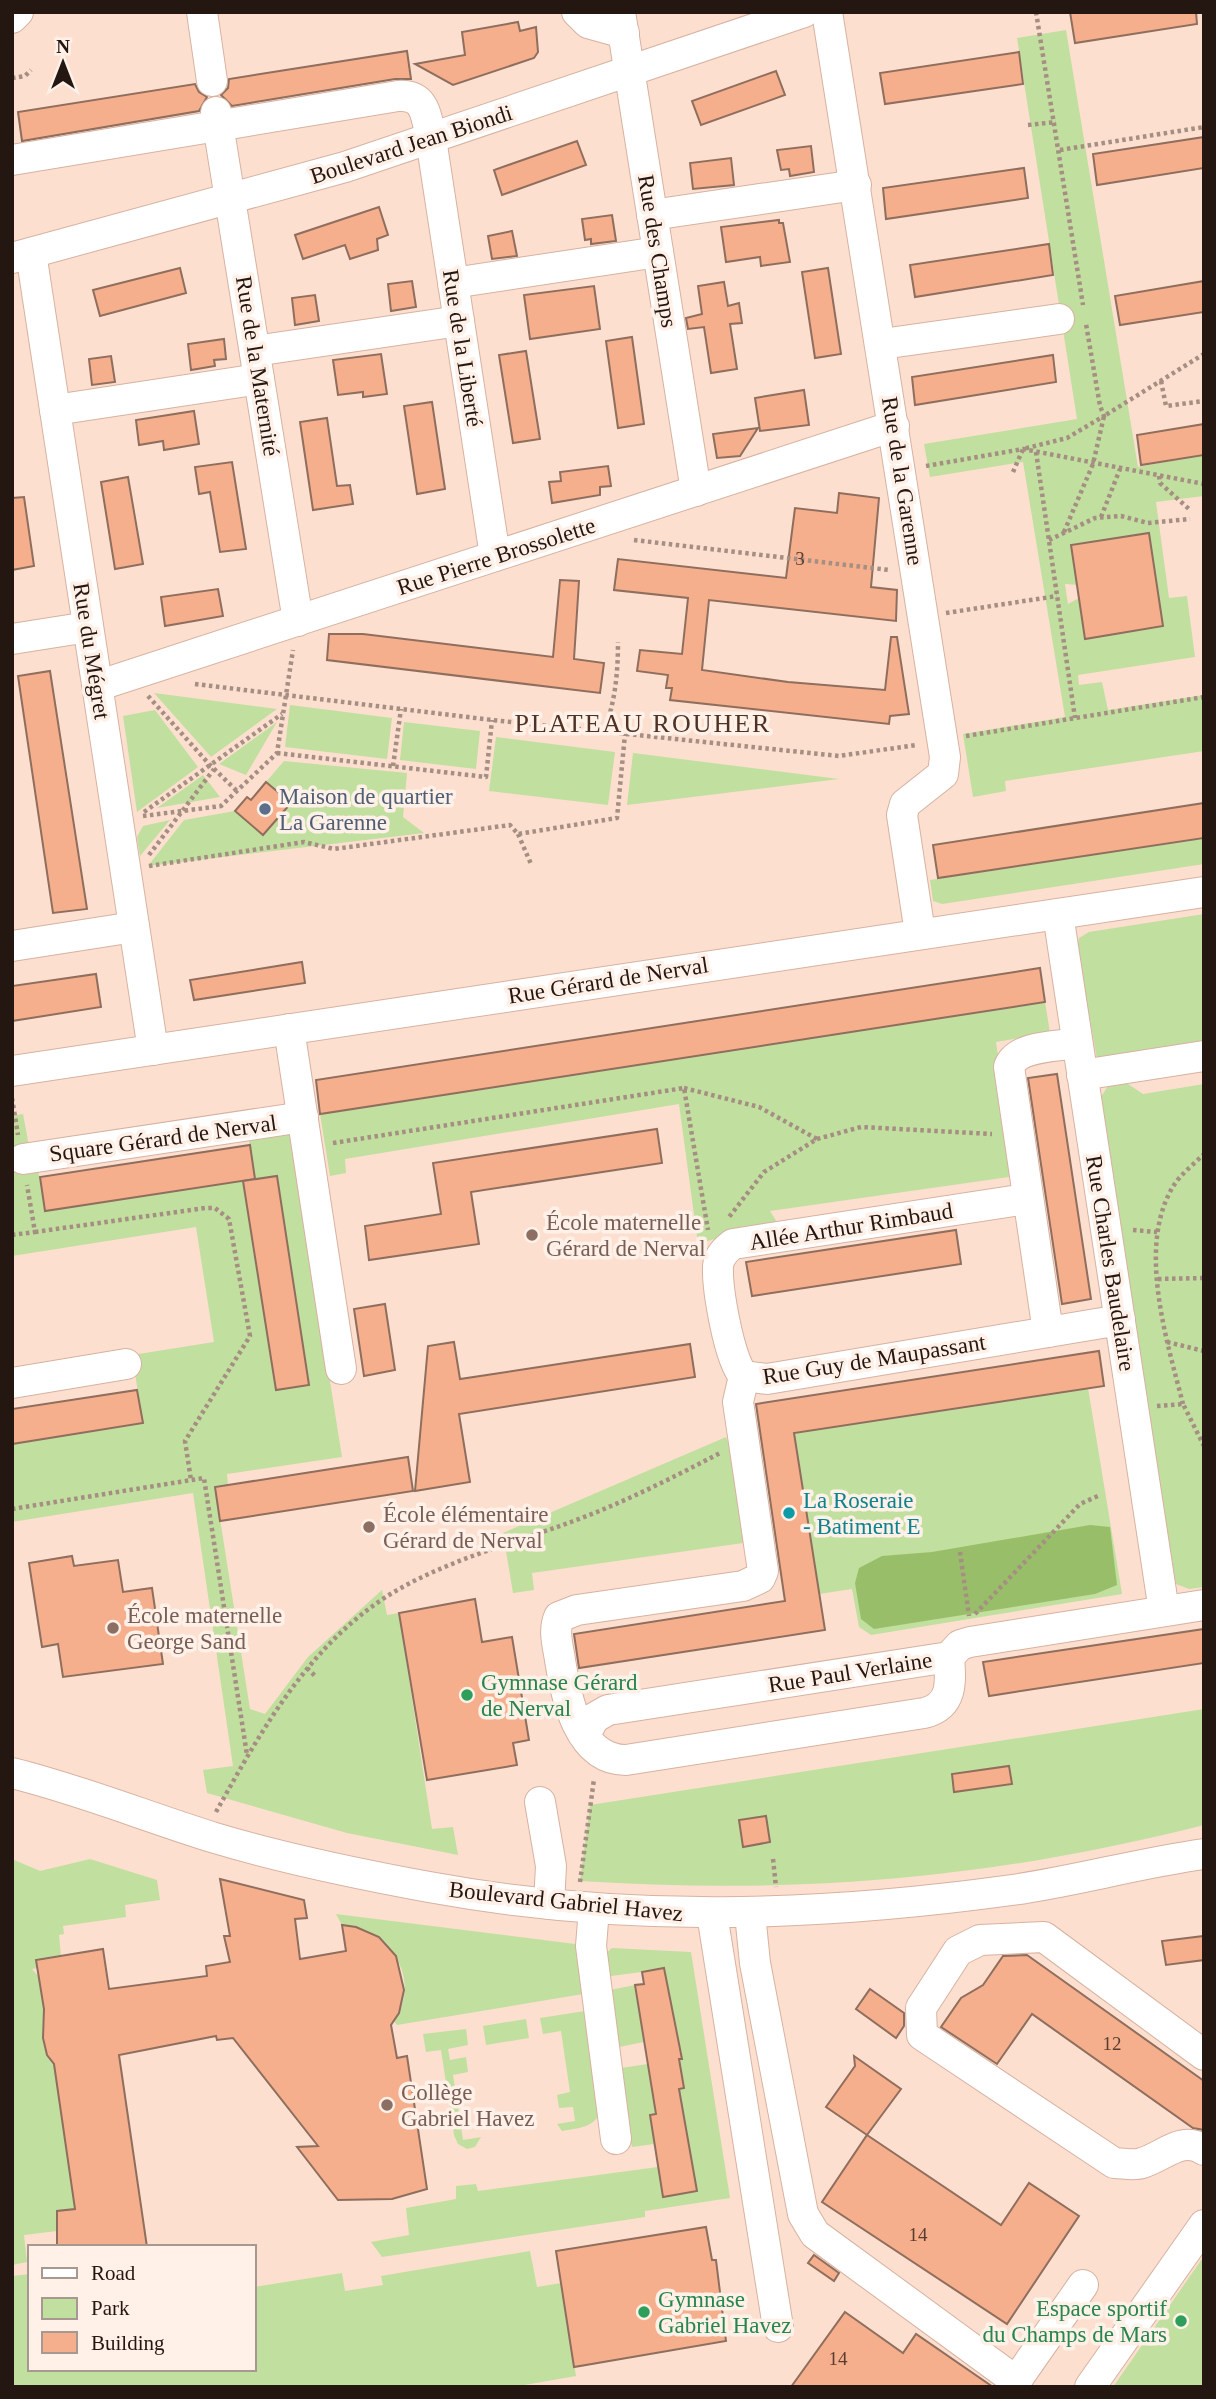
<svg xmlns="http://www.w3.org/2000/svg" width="1216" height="2399" font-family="Georgia,serif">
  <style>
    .green { fill: #c1df9f; fill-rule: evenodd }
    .forest { fill: #99be69 }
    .building { fill: #f6af8c; stroke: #8f6e5e; stroke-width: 2 }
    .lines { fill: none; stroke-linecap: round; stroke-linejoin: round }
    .minor-casing { stroke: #d7b2a1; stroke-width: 32 }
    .path { stroke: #a58e82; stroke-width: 4.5; stroke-dasharray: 3.5 3.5; stroke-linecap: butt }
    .minor { stroke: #fff; stroke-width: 30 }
    .service-dot { fill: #5c6f8a; stroke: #fff0e8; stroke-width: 2.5 }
    .education-dot { fill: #8d6e63; stroke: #fff0e8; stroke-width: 2.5 }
    .culture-dot { fill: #0f9aa8; stroke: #fff0e8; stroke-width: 2.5 }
    .leisure-dot { fill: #2e9e5b; stroke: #fff0e8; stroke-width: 2.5 }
    .labels { text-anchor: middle; stroke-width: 7; stroke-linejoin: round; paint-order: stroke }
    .number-label { font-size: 19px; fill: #583d30 }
    .street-label { font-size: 23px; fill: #241711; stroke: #fff0e8 }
    .service-label { font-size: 23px; fill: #4e5e75; stroke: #fff0e8; text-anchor: start }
    .education-label { font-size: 23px; fill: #785e54; stroke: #fff0e8; text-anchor: start }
    .culture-label { font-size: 23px; fill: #0d838f; stroke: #fff0e8; text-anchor: start }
    .leisure-label { font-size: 23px; fill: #27864d; stroke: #fff0e8; text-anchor: start }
    .quarter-label { font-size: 26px; letter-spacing: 2px; fill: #4f3224; stroke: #fff0e8 }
  </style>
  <rect width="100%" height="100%" fill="#fddfd0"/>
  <g class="green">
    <path d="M1066,30l72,437 66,-12v41l-48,6 13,96 18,-2 8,61 -117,18 1,10 23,-3 6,28 96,-15v56l-199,30 1,10 -33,6 -10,-63 102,-17 -42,-255 -93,15 -6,-33 153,-25 -60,-381zM1149,533l14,93 -78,13 -4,-42 -13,7 -3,-20 14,1 -8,-40z"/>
    <path d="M154,693l123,16 -66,48z"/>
    <path d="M290,705l102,13 -5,41 -102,-12z"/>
    <path d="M155,710l43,57 -61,45 -14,-96z"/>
    <path d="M277,722l-31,53 -27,-11z"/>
    <path d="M404,722l76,9 -4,38 -76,-9z"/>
    <path d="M496,737l119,15 -7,53 -119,-14z"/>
    <path d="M633,753l206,26 -212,26z"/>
    <path d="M284,761l123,12 -4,44 21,16 -276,33 36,-46 51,-9 29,24 26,-32 -24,-21z"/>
    <path d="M203,775l17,22 -63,11z"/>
    <path d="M170,820l-30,36 -3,-19 6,-11z"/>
    <path d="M1204,838v26l-262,40 -9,-3 -3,-21z"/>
    <path d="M1204,914v132l-107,13 -20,-111 2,-10 10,-6z"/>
    <path d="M1045,1002l5,31 -54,9 20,134 -246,35 10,16 -59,10 -23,7 -19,-140 -334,55 1,14 -16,3 -10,-62z"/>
    <path d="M1125,1082l18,12 61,-10v503l-15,2 -13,-5 -2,-10 -73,-477 8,-13z"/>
    <path d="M23,1114l8,43h5l9,54 198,-30 33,209 33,-5 -32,-209 -22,3 -7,-44 42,-6 52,328 -115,17 1,11 -13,2 35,222 15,5 43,-57 74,-67 5,25 12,-2 33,216 21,-2 5,28 -111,-22 -140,-40 -4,-23 30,-4 -40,-273 -181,29v-78l131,-21 -11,-68 82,-13 -18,-115 -184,29v-140z"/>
    <path d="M1088,1388l34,206 -251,41 -12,-8 -7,-38 -33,5 -25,-161z"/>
    <path d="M726,1437l4,10 13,96 -211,30 2,17 -21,3 -10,-60z"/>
    <path d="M1204,1709v116c-213,54 -405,70 -624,56l10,-76zM1009,1766l3,18 -24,-15zM766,1816l4,26 -27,4 -4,-26z"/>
    <path d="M12,1859l28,12 50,-12 67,21 3,20 -35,5 1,12 -63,9 1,8 -5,1 2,21 -24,4 1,8 -6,1 8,9 6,48h-3l4,29 7,2 21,152 -18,22 -33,4 3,27 -15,3z"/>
    <path d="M336,1914l247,31v49l-186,31 -3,-4c29,-45 -5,-90 -52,-96z"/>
    <path d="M612,1948l79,4 39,246 -85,13v6l-263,40 -11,-15 38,-7 -3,-27 50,-9v-13l20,-2 2,7 180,-24 29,-28 -4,-30 -33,6 4,29 -22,3 -11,-79 27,-4 5,29 31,-5 -5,-29 3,-1 -18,-89 -60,8v-22z"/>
    <path d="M635,1985l9,57 -25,5 -9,-57z"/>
    <path d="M585,2011l16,101c-8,16 -23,16 -39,19l-5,-7 18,-3 -2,-14 -14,1 -2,-13 13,-3 -9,-61 -18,3 -3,-16z"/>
    <path d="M526,2019l3,19 -43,7 -3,-19z"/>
    <path d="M466,2029l2,16 -20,4 2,11 16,-3 2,15 -15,3 10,65 18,-3 -6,10 -8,2 -9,-5 -4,-9 -13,-85 -15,2 -3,-18z"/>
    <path d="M530,2251l7,36 24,-4 15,93 -63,11h-501v-111l18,-2v95h224v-82l88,-14 3,18 38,-6 -2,-9z"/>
    <path d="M1204,2256v131h-91z"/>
  </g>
  <path class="forest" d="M1090,1525l20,2 7,58 -22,9 -221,35 -13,-10 -6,-36 4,-15 23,-12 50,-4z"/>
  <g class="building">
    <path d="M1070,12h126l1,12 -122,19z"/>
    <path d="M518,22l2,9 16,-4 2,25 -4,6 -81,27 -38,-21 50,-9 -3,-23z"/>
    <path d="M407,51l4,28h-16l-163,27 -11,-11 7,-7 1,-9z"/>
    <path d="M1019,52l4,32 -138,20 -5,-31z"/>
    <path d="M776,71l9,24 -84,30 -9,-24z"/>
    <path d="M195,84l4,8 8,5 -8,14 -177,30 -4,-29z"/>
    <path d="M1204,137v31l-107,17 -4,-31z"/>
    <path d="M577,141l9,24 -84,30 -8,-25z"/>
    <path d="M811,146l3,26 -24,4 -1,-7 -8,1 -4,-20z"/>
    <path d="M731,158l3,27 -41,4 -3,-26z"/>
    <path d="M1024,168l4,30 -142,21 -3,-31z"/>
    <path d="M379,207l9,28 -11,4 1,11 -28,9 -5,-14 -42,14 -8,-24z"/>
    <path d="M612,215l4,26 -25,3v-5l-6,1 -3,-21z"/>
    <path d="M779,220v3h4l7,39 -29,4 -1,-9 -34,5 -5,-35z"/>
    <path d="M512,231l5,25 -25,3 -4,-23z"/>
    <path d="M1049,244l4,31 -138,22 -5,-32z"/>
    <path d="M180,268l6,25 -86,23 -7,-26z"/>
    <path d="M828,268l13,86 -26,4 -13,-86z"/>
    <path d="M412,281l4,26 -25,4 -3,-27z"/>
    <path d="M1204,281v31l-84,13 -5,-29z"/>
    <path d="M724,282l4,24 11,-3 3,20 -12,1 7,45 -26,4 -7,-46 -16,2 -2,-11 16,-4 -4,-28z"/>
    <path d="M594,286l6,43 -70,10 -6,-44z"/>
    <path d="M315,295l4,26 -24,4 -3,-27z"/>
    <path d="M632,337l12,87 -26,4 -12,-87z"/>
    <path d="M224,339l2,20 -12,1 1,6 -24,4 -3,-26z"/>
    <path d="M526,351l14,88 -27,4 -14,-88z"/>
    <path d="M381,354l6,40 -24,3v-5l-25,3 -5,-35z"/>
    <path d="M1053,355l3,27 -141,23 -3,-28z"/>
    <path d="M111,356l4,26 -23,3 -3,-26z"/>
    <path d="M804,390l5,35 -49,6 -5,-33z"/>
    <path d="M432,402l13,87 -28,5 -13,-88z"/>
    <path d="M194,411l5,33 -35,6 -1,-9 -24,4 -3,-25z"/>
    <path d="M327,418l10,68 13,-1 3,19 -40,6 -13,-88z"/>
    <path d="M1204,424v31l-63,10 -4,-30z"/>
    <path d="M758,428l-18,28 -23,2 -4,-24z"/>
    <path d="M232,462l14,87 -26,3 -10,-60 -11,2 -4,-27z"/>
    <path d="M608,466l3,20 -11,1v8l-48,8 -3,-21 12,-1 -1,-9z"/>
    <path d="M128,477l15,87 -28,5 -14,-87z"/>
    <path d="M839,493l40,5 -8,89 26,3 -1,31 -187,-21 -7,70 86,12 97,8 6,-53h6l12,77 -19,2 -1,8 -219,-24 2,-12h-6l2,-13 -31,-4 3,-21 42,4 6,-56 -74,-8 4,-31 168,19 9,-70 42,5z"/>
    <path d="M24,497l10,69 -22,4v-72z"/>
    <path d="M1149,533l14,93 -78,13 -14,-94z"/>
    <path d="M560,580l19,1 -5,78 30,4 -4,30 -273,-33 2,-26h34l190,23z"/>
    <path d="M218,589l5,27 -58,10 -4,-29z"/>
    <path d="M50,671l37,238 -34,4 -35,-237z"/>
    <path d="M266,782l25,21 -28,32 -28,-24 12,-14 4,3z"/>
    <path d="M1204,803v35l-266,40 -5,-33z"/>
    <path d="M302,962l3,21 -111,17 -4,-20z"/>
    <path d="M1040,968l5,34 -725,112 -4,-34z"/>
    <path d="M96,974l5,33 -89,14v-35z"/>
    <path d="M1057,1074l34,225 -29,5 -34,-226z"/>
    <path d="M657,1129l5,34 -191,29 8,52 -110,16 -4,-34 76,-12 -8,-51z"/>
    <path d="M250,1145l5,34 -210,32 -5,-34z"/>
    <path d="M277,1176l32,209 -33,5 -33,-209z"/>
    <path d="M956,1230l5,34 -209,32 -6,-34z"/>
    <path d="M385,1304l10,66 -31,6 -10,-67z"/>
    <path d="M454,1342l6,37 230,-35 5,33 -236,37 11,68 -55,9 13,-145z"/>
    <path d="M1099,1351l5,35 -310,47 31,197 -246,38 -5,-34 211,-33 -29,-197z"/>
    <path d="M137,1390l6,33 -131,21v-35z"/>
    <path d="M408,1457l5,34 -193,30 -5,-34z"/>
    <path d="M72,1556l2,10 44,-6 5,32 29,-4 11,76 -100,13 -5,-33 -16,3 -13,-84z"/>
    <path d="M475,1599l7,43 30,-5 17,103 -16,3 4,22 -90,15 -28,-167z"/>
    <path d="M1204,1629v34l-215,33 -6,-34z"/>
    <path d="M1009,1766l3,18 -58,8 -2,-18z"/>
    <path d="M766,1816l4,26 -27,5 -4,-27z"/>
    <path d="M220,1879l84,21 3,18 -12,1 5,40 46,-8 -4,-26 14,2 23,10 17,19 8,34 -5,23 -8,12 6,33 10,-2 20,133 -35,10 -54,1 -41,-53 21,-1 -85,-108 -16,2 -1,-4 -97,19 28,192h-90v-36l18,-2 -21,-145 -7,-9 -4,-17 1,-29 -8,-49 67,-11 6,40 98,-13 -1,-10 24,-4 -6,-26h6z"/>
    <path d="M1204,1936v24l-38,5 -4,-24z"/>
    <path d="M1027,1955l177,126v49l-11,-2 -161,-114 -35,50 -56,-37 20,-29 22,-13 20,-29z"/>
    <path d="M664,1968l18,91h-3l5,29 -5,1 18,102 -34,6 -13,-82 6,-1 -21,-129 9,-1 -2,-12z"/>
    <path d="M870,1989l34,24v13l-8,12 -40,-29z"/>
    <path d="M854,2056l47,33 -34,46 -41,-28 29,-41z"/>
    <path d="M867,2135l134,90 28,-42 50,33 -72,108 -185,-122z"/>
    <path d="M706,2227l6,33h4l10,81 -152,26 -18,-116z"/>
    <path d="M814,2255l25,18 -5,8 -26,-18z"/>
    <path d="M845,2312l58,41 13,-19 77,53h-202z"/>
  </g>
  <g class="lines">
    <g class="minor-casing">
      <g id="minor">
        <path d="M202,12l10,69"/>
        <path d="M577,12l11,11 36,10"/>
        <path d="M620,12l76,479"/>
        <path d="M827,12l118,745 -2,17 -38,30 -3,11 18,118"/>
        <path d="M12,18l6,-6"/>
        <path d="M216,112l82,509"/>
        <path d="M12,160l386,-64c28,-2 28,20 33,43l64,417"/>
        <path d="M652,215l204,-30"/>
        <path d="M31,253l122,797"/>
        <path d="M12,258l333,-91 459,-155"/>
        <path d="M453,283l205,-31"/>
        <path d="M882,344l177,-25"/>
        <path d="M255,351l204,-30"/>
        <path d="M55,410l204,-31"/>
        <path d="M12,639l76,-12"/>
        <path d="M97,686l797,-260"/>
        <path d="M1058,914l106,697"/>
        <path d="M12,946l122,-19"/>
        <path d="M289,1029l52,340"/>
        <path d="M12,1071l1192,-179"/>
        <path d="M1082,1075l122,-19"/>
        <path d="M23,1159l280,-42"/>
        <path d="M1048,1332l-39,-265c8,-22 48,-20 68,-24"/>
        <path d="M744,1376l-6,26 25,169 -3,7 -17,8 -166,24 -18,7c-6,14 -1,29 1,43 6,37 18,100 66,100l298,-47c29,-7 27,-31 25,-56"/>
        <path d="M744,1376c-15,-15 -27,-88 -26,-110 1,-10 7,-16 15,-22l293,-45"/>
        <path d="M744,1376l23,3 353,-59"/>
        <path d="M12,1383l114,-19"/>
        <path d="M585,1735l9,-17 14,-8 341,-53 11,-12 10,-3 234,-37"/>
        <path d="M12,1773c69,17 135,44 203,65 70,21 143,36 214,49 197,36 386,30 583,3 64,-9 127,-27 192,-36"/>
        <path d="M540,1802l11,64 -2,38"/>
        <path d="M594,1909l-3,37 25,193"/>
        <path d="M712,1914l66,413"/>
        <path d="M750,1914l5,49 48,251 12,20 201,147 -5,6"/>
        <path d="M1204,2055l-160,-118 -64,3 -22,11 -37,57 1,27 192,128c9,0 20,3 28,0 21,-6 40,-28 62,-13"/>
        <path d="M1016,2381l67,-96"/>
        <path d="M1090,2387l114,-162"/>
      </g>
    </g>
    <g class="path">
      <path d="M1036,12l47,293"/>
      <path d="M12,78l13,-2 6,-6"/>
      <path d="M1028,125l28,-3"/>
      <path d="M1060,150l144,-23"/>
      <path d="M1161,381l5,25 38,-5"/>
      <path d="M1036,452l39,266"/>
      <path d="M926,466l97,-17 181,35"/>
      <path d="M1013,472l10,-23 44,-11 37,-22 -4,-10 -14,-82"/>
      <path d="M1159,476l1,7 29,26"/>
      <path d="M1101,517l19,-48"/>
      <path d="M1064,532l29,-68 11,-48 100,-62"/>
      <path d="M634,540l255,30"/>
      <path d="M1049,540l46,-22 26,-2 27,7 42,-4"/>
      <path d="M946,613l111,-17"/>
      <path d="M195,684l297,36 347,36 77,-11"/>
      <path d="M148,696l61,68 29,28"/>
      <path d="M604,732c11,-30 14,-58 14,-90"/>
      <path d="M966,736l238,-39"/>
      <path d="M277,753l209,24 6,-57"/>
      <path d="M393,766l8,-57"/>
      <path d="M144,812l138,-98"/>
      <path d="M143,816l78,-10 56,-53 16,-103"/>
      <path d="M518,834l13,30"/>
      <path d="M149,855l65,-86"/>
      <path d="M149,866l155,-24 30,7 176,-24 8,9 99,-16 8,-84"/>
      <path d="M684,1088l75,19 58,32 -53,33 -35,45"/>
      <path d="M12,1098l6,37"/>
      <path d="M817,1139l44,-12 131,7"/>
      <path d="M333,1143l351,-55 24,142"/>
      <path d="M1133,1230l24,2"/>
      <path d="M35,1232l170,-24h10l14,11 21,117 -65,105 6,39"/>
      <path d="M12,1235l23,-3 -8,-47"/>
      <path d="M1158,1279l46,-1"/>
      <path d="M1167,1342l37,9"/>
      <path d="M1183,1404c-16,-63 -47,-159 -9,-219 7,-11 20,-21 30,-31"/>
      <path d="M1157,1406l26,-2 21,42"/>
      <path d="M12,1509l192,-31 43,277"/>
      <path d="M960,1552l9,64"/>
      <path d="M975,1614l105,-110 20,-9"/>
      <path d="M307,1668l9,9"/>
      <path d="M216,1812c45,-81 92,-166 173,-217 55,-34 122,-51 182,-73 52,-19 101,-44 149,-69"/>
      <path d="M773,1859l3,28"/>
      <path d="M580,1882l14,-103"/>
    </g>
    <use href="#minor" class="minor"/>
  </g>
  <circle class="service-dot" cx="265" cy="809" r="7"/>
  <g class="education-dot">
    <circle cx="532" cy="1235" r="7"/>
    <circle cx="369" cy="1527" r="7"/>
    <circle cx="113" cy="1628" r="7"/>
    <circle cx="387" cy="2105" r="7"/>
  </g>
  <circle class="culture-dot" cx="789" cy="1513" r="7"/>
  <g class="leisure-dot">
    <circle cx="467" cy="1695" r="7"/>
    <circle cx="644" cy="2312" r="7"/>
    <circle cx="1181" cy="2321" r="7"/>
  </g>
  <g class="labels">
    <g class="number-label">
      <text x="800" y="565">3</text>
      <text x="1112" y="2050">12</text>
      <text x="918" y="2241">14</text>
      <text x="838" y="2365">14</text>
    </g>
    <g class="street-label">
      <text transform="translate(411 144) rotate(-18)" y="8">Boulevard Jean Biondi</text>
      <text transform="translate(658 251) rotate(81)" y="8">Rue des Champs</text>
      <text transform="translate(463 348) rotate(81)" y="8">Rue de la Liberté</text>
      <text transform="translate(258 366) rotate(81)" y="8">Rue de la Maternité</text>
      <text transform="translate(903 481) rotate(81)" y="8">Rue de la Garenne</text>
      <text transform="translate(496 556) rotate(-18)" y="8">Rue Pierre Brossolette</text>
      <text transform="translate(92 651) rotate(81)" y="8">Rue du Mégret</text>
      <text transform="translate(608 980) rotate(-9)" y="8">Rue Gérard de Nerval</text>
      <text transform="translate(163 1138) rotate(-8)" y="8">Square Gérard de Nerval</text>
      <text transform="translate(851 1226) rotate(-9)" y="8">Allée Arthur Rimbaud</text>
      <text transform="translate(1111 1263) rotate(81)" y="8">Rue Charles Baudelaire</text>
      <text transform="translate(874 1359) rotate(-9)" y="8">Rue Guy de Maupassant</text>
      <text transform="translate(850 1672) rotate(-9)" y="8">Rue Paul Verlaine</text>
      <text transform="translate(566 1901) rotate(6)" y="8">Boulevard Gabriel Havez</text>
    </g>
    <g class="service-label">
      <text x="279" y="804">Maison de quartier<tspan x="279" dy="26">La Garenne</tspan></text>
    </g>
    <g class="education-label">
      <text x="546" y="1230">École maternelle<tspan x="546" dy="26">Gérard de Nerval</tspan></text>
      <text x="383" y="1522">École élémentaire<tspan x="383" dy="26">Gérard de Nerval</tspan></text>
      <text x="127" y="1623">École maternelle<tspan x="127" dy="26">George Sand</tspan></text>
      <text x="401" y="2100">Collège<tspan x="401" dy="26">Gabriel Havez</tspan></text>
    </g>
    <g class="culture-label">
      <text x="803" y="1508">La Roseraie<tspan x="803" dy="26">- Batiment E</tspan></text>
    </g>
    <g class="leisure-label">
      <text x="481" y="1690">Gymnase Gérard<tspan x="481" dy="26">de Nerval</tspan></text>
      <text x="658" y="2307">Gymnase<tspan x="658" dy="26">Gabriel Havez</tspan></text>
      <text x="1167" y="2316" text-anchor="end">Espace sportif<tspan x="1167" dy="26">du Champs de Mars</tspan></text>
    </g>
    <g class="quarter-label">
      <text x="643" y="732">PLATEAU ROUHER</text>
    </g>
  </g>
  <rect width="1216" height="2399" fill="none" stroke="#241711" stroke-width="28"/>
  <rect x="28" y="2245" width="228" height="126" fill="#fff0e8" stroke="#a79992" stroke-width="2"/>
  <rect x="42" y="2268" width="35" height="10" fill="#ffffff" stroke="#a79992" stroke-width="2"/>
  <text x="91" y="2280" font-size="21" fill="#241711">Road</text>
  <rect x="42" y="2298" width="35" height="21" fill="#c1df9f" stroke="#a79992" stroke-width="2"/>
  <text x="91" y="2315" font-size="21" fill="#241711">Park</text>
  <rect x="42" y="2332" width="35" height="21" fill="#f6af8c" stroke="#a79992" stroke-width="2"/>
  <text x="91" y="2350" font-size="21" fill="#241711">Building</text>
  <g transform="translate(63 63)" stroke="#fff0e8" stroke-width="5" paint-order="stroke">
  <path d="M0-5L12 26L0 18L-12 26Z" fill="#241711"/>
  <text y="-10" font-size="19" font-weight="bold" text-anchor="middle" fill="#241711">N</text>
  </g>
</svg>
